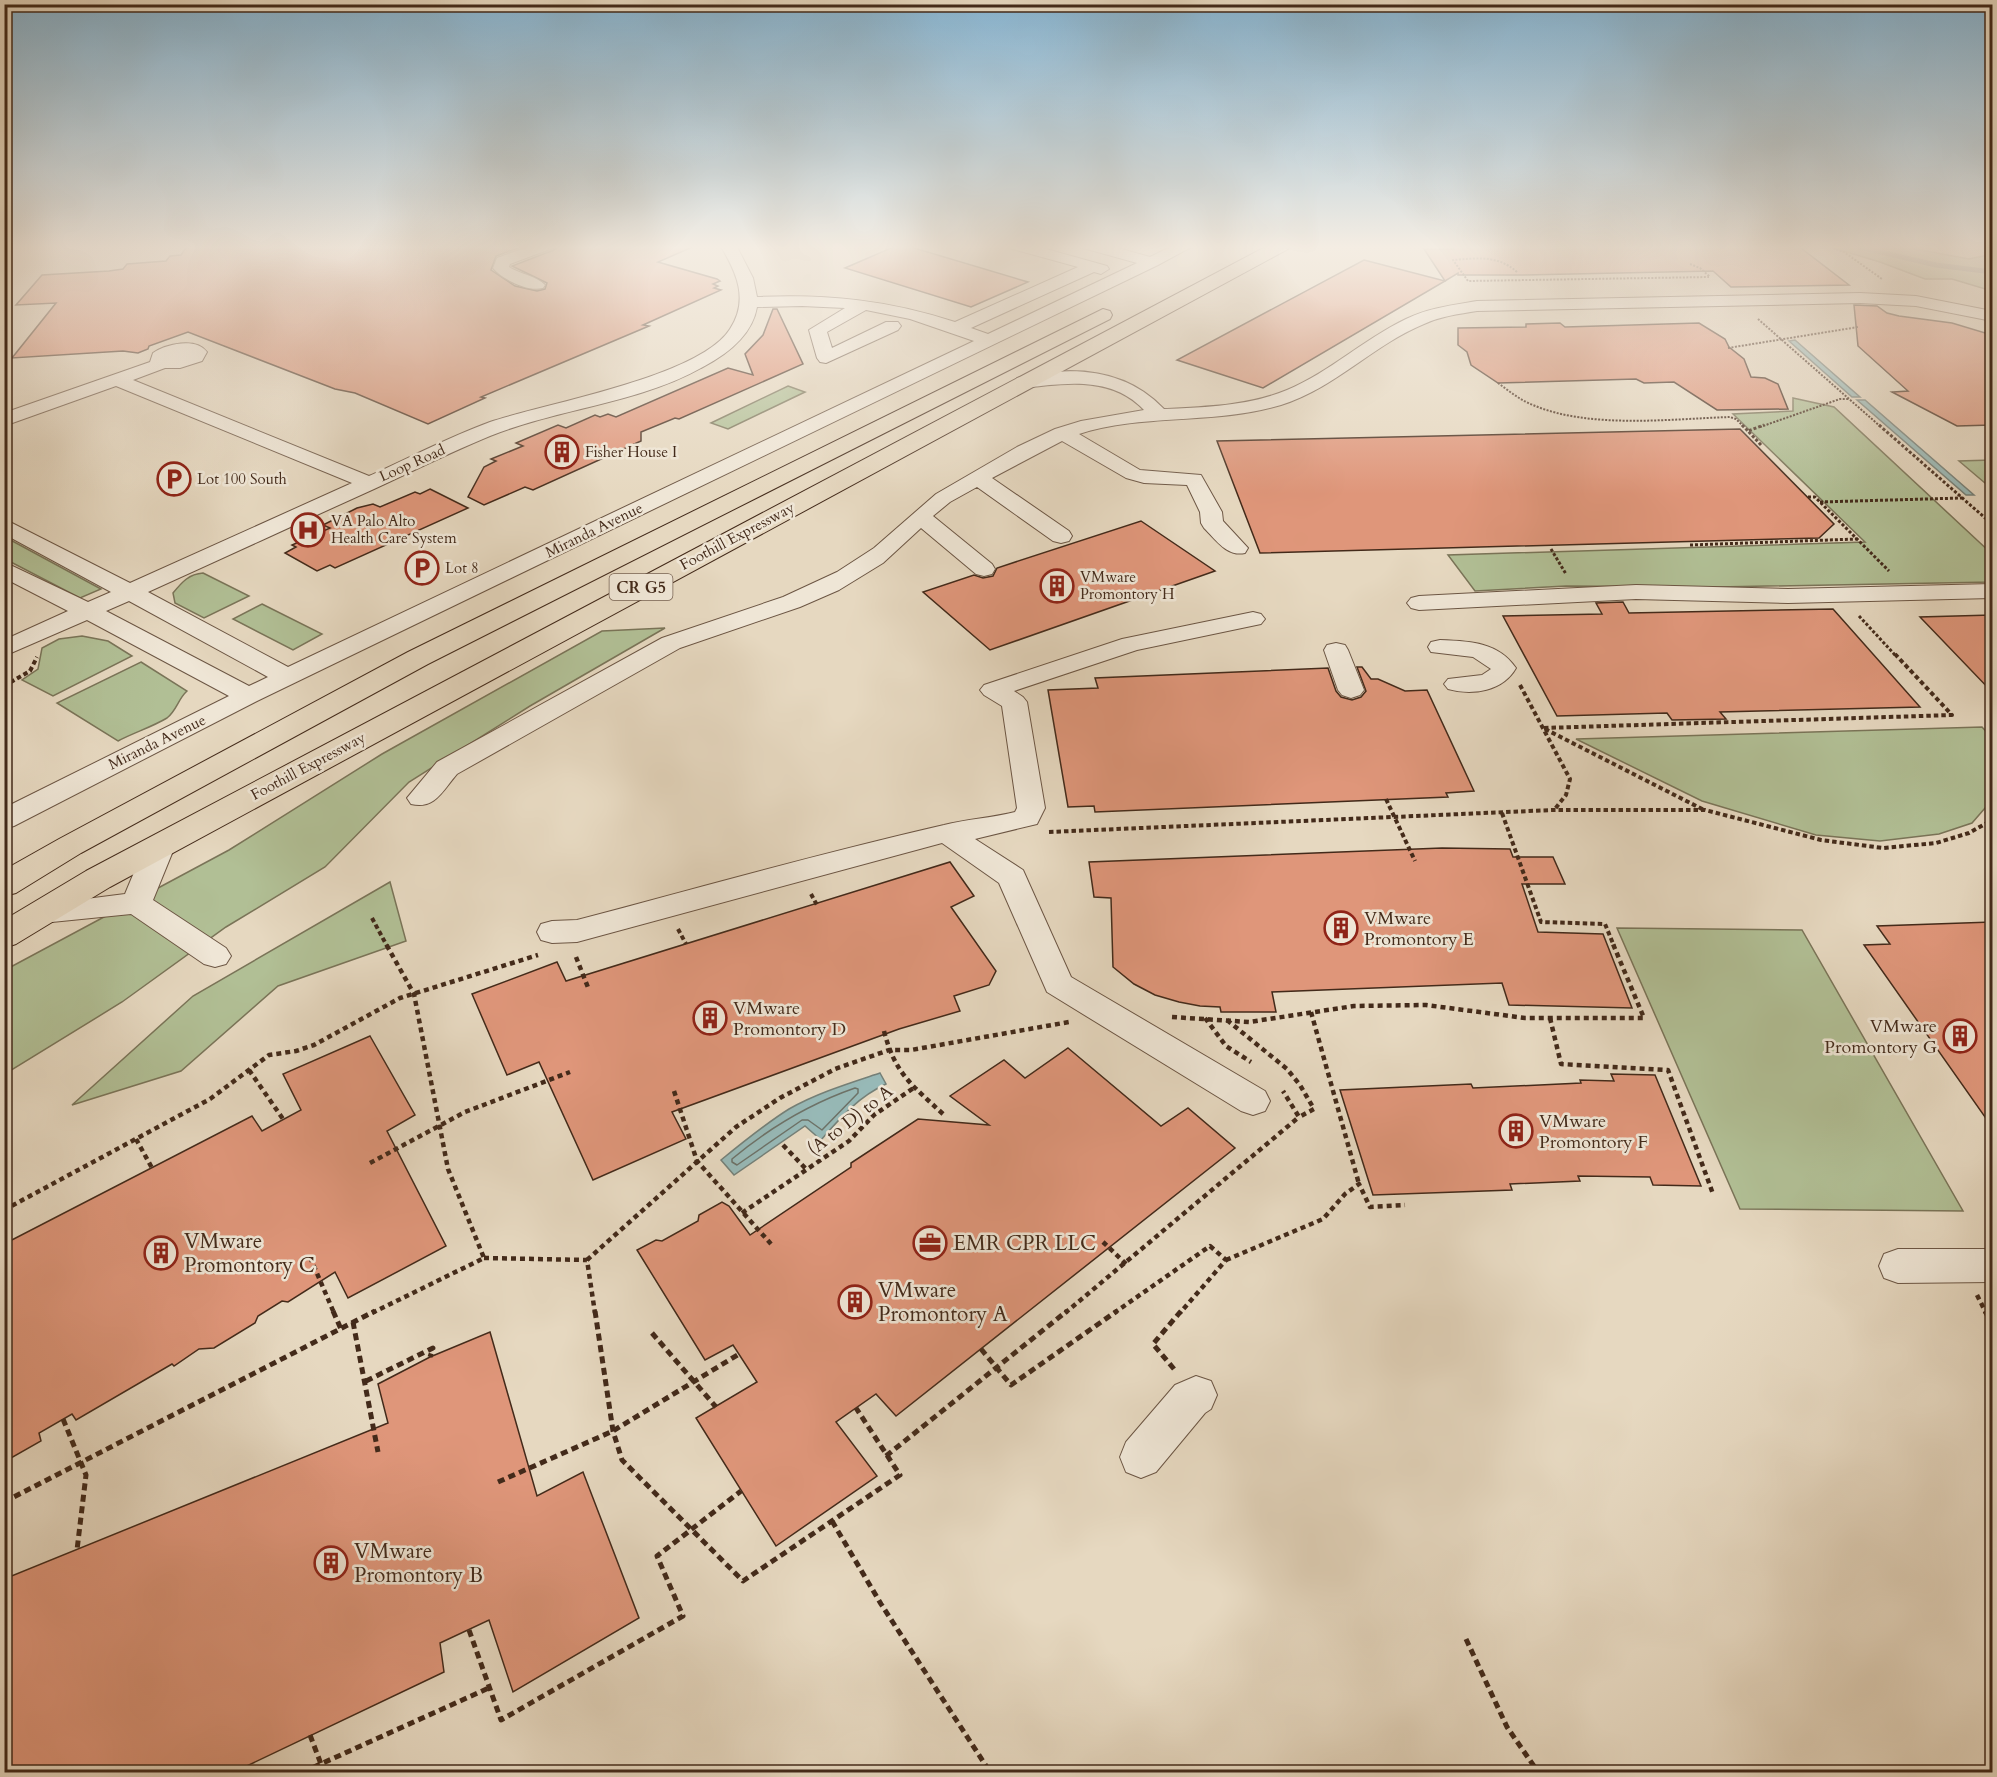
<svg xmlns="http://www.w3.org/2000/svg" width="1997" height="1777" font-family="Cardo,serif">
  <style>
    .green { fill: #b1bf95; stroke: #7a7458; stroke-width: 1.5 }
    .water { fill: #97b9b7; stroke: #758078; stroke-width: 1.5 }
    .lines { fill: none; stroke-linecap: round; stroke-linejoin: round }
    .shore { stroke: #6d7268; stroke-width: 1.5 }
    .stream { stroke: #758078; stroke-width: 5 }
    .building { fill: #df967a; stroke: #432a1a; stroke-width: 1.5 }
    .minor-casing { stroke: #6c5644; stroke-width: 2 }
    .highway-casing { stroke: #432a1a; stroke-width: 2 }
    .path-far4 { stroke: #432a1a; stroke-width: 2; stroke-dasharray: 2 1.5; stroke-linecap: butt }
    .path-far3 { stroke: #432a1a; stroke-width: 3; stroke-dasharray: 3 2; stroke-linecap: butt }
    .path-far2 { stroke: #432a1a; stroke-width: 4; stroke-dasharray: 4.5 3; stroke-linecap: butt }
    .path-far1 { stroke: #432a1a; stroke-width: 4.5; stroke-dasharray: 5 4; stroke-linecap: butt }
    .path { stroke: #432a1a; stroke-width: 5; stroke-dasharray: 7 4.5; stroke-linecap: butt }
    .minor { fill: #efe6d6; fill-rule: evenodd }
    .highway { fill: #e6d8c0; fill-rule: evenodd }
    .labels { text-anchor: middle; stroke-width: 5; stroke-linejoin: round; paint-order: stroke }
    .far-poi-label { font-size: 15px; fill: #432a1a; stroke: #efe6d6; text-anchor: start }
    .far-street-label { font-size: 15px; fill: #432a1a; stroke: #efe6d6 }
    .shield { fill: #efe6d6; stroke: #776252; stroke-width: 1.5 }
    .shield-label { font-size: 16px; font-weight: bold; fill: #432a1a }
    .poi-label { font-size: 18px; fill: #432a1a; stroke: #efe6d6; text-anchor: start }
    .street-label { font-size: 18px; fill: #432a1a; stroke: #efe6d6 }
    .near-poi-label { font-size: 21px; fill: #432a1a; stroke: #efe6d6; text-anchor: start }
  </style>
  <rect width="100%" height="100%" fill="#e6d8c0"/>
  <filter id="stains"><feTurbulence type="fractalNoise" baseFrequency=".00333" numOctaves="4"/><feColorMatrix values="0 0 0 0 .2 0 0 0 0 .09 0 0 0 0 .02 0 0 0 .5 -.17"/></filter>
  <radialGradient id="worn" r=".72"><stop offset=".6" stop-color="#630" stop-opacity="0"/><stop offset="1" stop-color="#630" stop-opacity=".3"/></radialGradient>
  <g class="green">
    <path d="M1823,245h71l75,14 23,-5v37l-40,-12h-27l-45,-17z"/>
    <path d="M788,386l17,6 -77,37 -17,-6z"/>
    <path d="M1793,398l41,9 158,147v28l-275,5 -151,-1 -91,5 -27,-36 417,-13 -132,-128 60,-3z"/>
    <path d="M1992,460v29l-33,-28z"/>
    <path d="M5,537l96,52 -21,9 -75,-39z"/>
    <path d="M203,573l46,23 -45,22 -29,-15 -2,-10c9,-11 16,-19 30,-20z"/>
    <path d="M262,604l60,30 -29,16 -60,-31z"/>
    <path d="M665,628l-135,78 -121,76 -84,85 -99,60 -104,75 -117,72v-104l224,-120 153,-96 220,-123z"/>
    <path d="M82,636l26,5 24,15 -79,40 -31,-16 16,-11 4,-21 17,-9z"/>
    <path d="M141,662l46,29c-9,8 -10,19 -20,27 -15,9 -34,15 -49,23l-61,-38z"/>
    <path d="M1982,727l10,11v62l-20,23 -33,11 -59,7 -64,-6 -114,-34 -126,-62z"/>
    <path d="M390,882l16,59 -128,45 -97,85 -109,34 121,-109z"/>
    <path d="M1617,928l185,2 161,281 -223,-2z"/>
  </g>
  <g class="water">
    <path d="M1795,340l65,57h-8l-63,-56z"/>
    <path d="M1857,400h8l109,95h-8z"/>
    <path d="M880,1073l6,11c-28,13 -45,33 -65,56l-16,-14 -71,49 -13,-15c22,-18 44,-36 68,-51 28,-16 61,-26 91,-36z"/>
  </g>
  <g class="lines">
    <path class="shore" d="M855,1088l3,1v4l-36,37 -14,-10h-6l-65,45 -5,-3v-3c37,-31 77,-55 123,-71z"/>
    <path class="stream" d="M1851,245l85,20 56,7"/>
  </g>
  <g class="building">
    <path d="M188,245h338l-30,11 -5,14 24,16 22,5 8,-2 2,-6 -35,-17 42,-16 4,-5h139l-39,17 59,17 3,2 -7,3 5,2 -4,2 7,2 -78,35 6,1 -168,71 4,1 -57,26 -73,-31 -20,-4 -147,-57 -39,14 -1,3 -10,4 -15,-2 -111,7 44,-55 -40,2 26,-30 67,-4 14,-2 4,-5 39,-3 4,-5 11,-1z"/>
    <path d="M898,245h6l124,37 -57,25 -126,-39z"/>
    <path d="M1451,245h346l52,40 -118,2 -18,-16 -191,4h-64v-2l-13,8 -21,-32h30z"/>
    <path d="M1364,260l81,21 -182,107 -86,-28z"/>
    <path d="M1854,305l23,1 10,7 12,3 53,7 40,12v90l-35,1 -65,-34 16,-1 -50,-45z"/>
    <path d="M773,309h4l26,55 -124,55 -4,-1 -34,14v9l-108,49 -8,-3 -41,18 -16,-8 16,-30 12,-6 -5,-2 32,-13 -7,-3 42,-18 8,3 29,-13 5,2 8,-3 8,3 112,-49 25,7 -8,-21 18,-19z"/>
    <path d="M1560,323l5,4 134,-4 26,16 4,8 15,12 7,18 14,1 13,6 10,25 -71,1 -43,-28 -30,1 -8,-4 -138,4 -27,-18 -4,-13 -9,-7v-17l68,-1v-3z"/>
    <path d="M1740,429l94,95 -15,14 -559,15 -43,-112z"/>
    <path d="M430,489l38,19 -133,60 -5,-3 -13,6 -32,-18 11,-6 -4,-2 38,-17 -7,-3 34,-17 16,-4 7,3 35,-15 5,2z"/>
    <path d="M1141,521l74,50 -225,79 -67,-58 51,-17 9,3 10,-2 4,-8z"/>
    <path d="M1623,602l6,11 204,-4 87,98 -200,5 6,7 -54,1 -5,-7 -110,3 -54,-100 99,-2 -6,-11z"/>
    <path d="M1992,615v77l-72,-75z"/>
    <path d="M1357,667h5l9,12h7l27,12 22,-1 47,101 -28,2 2,4 -353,15 -1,-6 -26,1 -20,-117 50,-2 -3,-10 233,-10 8,23 5,6 11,3 9,-3 5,-6z"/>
    <path d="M1442,848l68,1 3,8h40l12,27h-43l16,48 65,2 29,74 -123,-3 -7,-22 -230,9 4,20h-55l-1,-5 -20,-1 -21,-4 -24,-7 -21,-11 -21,-17 -2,-69 -17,-1 -5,-35z"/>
    <path d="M950,862l24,34 -23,11 45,64 -7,14 -35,11 6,15 -61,18 -227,83 14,27 -93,41 -54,-118 -32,13 -35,-81 85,-32 9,19z"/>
    <path d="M1992,922v205l-128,-182 26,-1 -13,-18z"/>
    <path d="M370,1036l45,79 -28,16 59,115 -98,52 -13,-26 -47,30 -6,-1 -24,15 -3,7 -41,25 -15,1 -25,17 -2,-2 -96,56 -4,-6 -33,19 2,8 -37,21v-218l248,-128 10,15 39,-21 -18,-36z"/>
    <path d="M1068,1048l93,78 27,-18 47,40 -339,268 -20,-22 -40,28 41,54 -101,70 -80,-128 61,-36 -24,-37 -28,15 -68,-110 19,-10 6,1 36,-20 1,-6 23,-13 7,4 21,29 101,-68v-4l67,-44 71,6 -39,-29 54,-36 21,18z"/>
    <path d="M1611,1074l44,1 46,111 -48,-1 -3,-8 -72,-1 2,5 -70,3 2,6 -139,5 -33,-105 131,-6 2,4 108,-5 -1,-3 34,1z"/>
    <path d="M490,1332l47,164 46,-24 56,146 -126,74 -24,-72 -49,23 4,29 -212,101h-228v-158l5,-38 379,-154 -10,-39 52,-27z"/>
  </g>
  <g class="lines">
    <g class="minor-casing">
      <g id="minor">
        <path d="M533,245h23l-3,3 -43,16 -1,3c11,7 28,9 36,18l-2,3c-15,4 -40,-8 -50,-20l4,-10z"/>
        <path d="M720,245h16l17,33 4,19c71,-3 131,3 198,25l123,-55 -69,-19 -3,-3h26l75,21 2,3 -8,5 -7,-2 -123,56 17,6 149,-71 -54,-15 -3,-3h27l43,12 24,-12h21l-37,20 -901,436 -243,125 -10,3v-21l225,-112 -142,-76 -83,36v-16l64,-29 -64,-33v-16l84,40 23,-10 -107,-58v-15l126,64 222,-100 -236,-97 -112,40v-13l146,-51 3,-9c13,-9 43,-16 54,-1l-5,9 -22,7h-15l-32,12 236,96c40,-18 80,-39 121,-54 56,-19 210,-45 240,-93 19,-29 7,-56 -10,-84zM802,306l43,2 -36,22 8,28 3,4 6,1 72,-33 3,-4 -3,-4h-12l-54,26 -5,-16 39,-22 44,9 64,22 -686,326 -140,-75c75,-34 151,-69 226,-103 39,-18 77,-37 116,-53 67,-27 149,-33 211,-68 25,-13 51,-32 56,-61zM129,601l139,76 -19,9 -143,-75z"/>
        <path d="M1860,293l56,3 76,15v10l-76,-15 -56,-3 -383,8c-18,3 -36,5 -53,13 -51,21 -89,64 -143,81 -66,20 -137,8 -202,29l61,36 61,5 21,37 1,9 25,27 -3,5c-18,4 -29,-13 -41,-25l-3,-5 -1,-11 -13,-27 -43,-2 -18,-5 -64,-37 -70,37 77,53 3,5 -3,5 -8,2 -8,-2 -76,-54 -27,15 -17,14 59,48 3,5 -3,5 -8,2 -8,-2 -55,-46 -38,35 -44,27 -39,17 -120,41 -223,126c-14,16 -22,36 -46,30l-4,-6 30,-36 225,-124 121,-41 54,-25 37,-24 62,-54 81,-47 38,-18 26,-8 63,-11c-32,-34 -77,-27 -120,-22l-7,-2 -2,-4 2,-4c54,-13 108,-10 147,31 42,-2 84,-3 123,-19 43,-18 77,-51 119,-71 22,-11 47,-14 71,-18z"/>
        <path d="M1992,584v14l-204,5 -152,-4 -217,11 -8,-2 -4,-5 4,-5 8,-2 217,-11 152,4z"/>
        <path d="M1253,612l8,2 4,5 -4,5 -124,26 -123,41 9,6 4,5 18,106 -8,16 -62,15 48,31 48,107 194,114 5,10 -5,10 -12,4 -12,-4 -194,-119 -48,-109 -57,-40 -365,99 -25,1 -11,-3 -4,-8 4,-8 11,-3 25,-1c122,-32 244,-67 367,-95 23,-6 48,-7 71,-13l2,-4 -15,-102 -18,-11 -4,-5 4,-5 138,-46z"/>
        <path d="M1440,640c30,1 58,2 76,28 -13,23 -43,28 -68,21l-4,-5 4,-5 34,-4 9,-6 -18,-12 -42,-5 -3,-5 3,-5z"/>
        <path d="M1336,643l9,2 3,5 16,40 -4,5 -9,3 -9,-3 -4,-5 -14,-40 3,-5z"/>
        <path d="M160,837l10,2 5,7 -22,54 73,48 5,8 -5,8 -11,3 -11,-3 -73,-50 -89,9 -11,-3 -4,-7 4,-7 94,-12 20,-48 5,-7z"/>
        <path d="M1898,1249h94v33l-94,1 -14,-5 -5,-12 5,-12z"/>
        <path d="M1196,1376l15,5 6,14 -6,14 -6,4 -49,59 -15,6 -15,-6 -6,-15 6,-15 49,-57z"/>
      </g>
    </g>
    <g class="highway-casing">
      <g id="highway">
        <path d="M1269,245h21l-2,4 -1178,638 -94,57 -12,4v-28l82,-49z"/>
        <path d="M1103,309l7,2 2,4 -2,4 -682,345 -347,189 -65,40 -12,3v-26l55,-31 349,-187z"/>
      </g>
    </g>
    <g class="path-far4">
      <path d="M1823,245l21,7 38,27"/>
      <path d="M1982,245l10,4"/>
      <path d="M1690,264l10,4 10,9"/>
      <path d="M1517,272c-19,-17 -40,-14 -64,-12l15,21 241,-4"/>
      <path d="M1758,319l123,108"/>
      <path d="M1728,348l130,-21"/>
      <path d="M1498,383c11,8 22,17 35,22 56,24 137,14 197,12l6,2 8,8"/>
      <path d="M1760,427l80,-28h9"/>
    </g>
    <g class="path-far3">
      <path d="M1742,425l6,6"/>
      <path d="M1879,425l113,99"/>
      <path d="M1761,445l-13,-14 16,-6"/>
      <path d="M1808,497h7l74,74"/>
      <path d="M1820,502l142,-4"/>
      <path d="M1690,545l167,-6"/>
      <path d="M1551,549l15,25"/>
      <path d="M1859,616l37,40"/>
    </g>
    <g class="path-far2">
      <path d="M1520,685l50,94 -4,16 -12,15"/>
      <path d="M4,686l26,-15 7,-14"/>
      <path d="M1544,728l408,-13 -57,-61"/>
      <path d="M1545,729l159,81"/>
      <path d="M1386,799l29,62"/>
      <path d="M1502,813l39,109 64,2 9,22"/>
      <path d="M1049,832l504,-22h152l116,30 62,8 53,-5 33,-10 23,-13"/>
      <path d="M811,894l7,13"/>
      <path d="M372,918l15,28"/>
      <path d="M678,929l8,15"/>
    </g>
    <g class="path-far1">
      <path d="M576,957l13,33"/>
      <path d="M1311,1012l48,172"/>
      <path d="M1172,1017l77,5 105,-16 72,-1 99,13h119l-31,-74"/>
      <path d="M1205,1018l21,28 25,16"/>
      <path d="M1550,1018l11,46 107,6 45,124"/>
      <path d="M1227,1020l60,49 13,16 14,24 -15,8 -16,-26"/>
      <path d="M884,1031c11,43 28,54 59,83"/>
      <path d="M249,1070l34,49"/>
      <path d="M674,1091l23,70 74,83"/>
      <path d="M136,1139l16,29"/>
      <path d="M783,1145l24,25"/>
      <path d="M370,1163l95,-51 105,-40"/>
      <path d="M4,1210l206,-111 59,-44 27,-4 18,-6 86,-47 138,-43"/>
      <path d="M742,1213l107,-72 25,-26 41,-28"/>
      <path d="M1103,1242l23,22"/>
      <path d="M310,1257l24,56"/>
      <path d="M484,1258l103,2 8,53"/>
      <path d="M587,1260l149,-133 44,-29 55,-29 54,-19h22l158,-28"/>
      <path d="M1226,1260l97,-41 22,-25 14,-10 11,23 35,-2"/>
      <path d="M1977,1295l9,18"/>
      <path d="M372,1313l112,-55 -36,-89 -34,-175 -28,-50"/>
      <path d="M1065,1313l234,-196"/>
      <path d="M1114,1313l96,-67 16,14 -46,53"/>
    </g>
    <g class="path">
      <path d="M333,1311l8,18"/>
      <path d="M595,1311l18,120 9,29 121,121 157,-106 -44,-67"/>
      <path d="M1985,1311l7,13"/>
      <path d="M353,1322l25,130"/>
      <path d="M652,1333l64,74"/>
      <path d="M981,1349l30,36 106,-74"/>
      <path d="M1174,1369l-21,-25 28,-33"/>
      <path d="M366,1381l67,-33 -3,9"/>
      <path d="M63,1419l23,56 -9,75"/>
      <path d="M886,1456l181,-145"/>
      <path d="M498,1482l115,-51 126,-77"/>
      <path d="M4,1502l371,-191"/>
      <path d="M832,1521l49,83 109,168"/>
      <path d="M469,1630l32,90 182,-104 -26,-60 84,-65"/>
      <path d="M1466,1639l41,88 31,45"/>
      <path d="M310,1735l11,29"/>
      <path d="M303,1772l188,-85"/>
    </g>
    <use href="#minor" class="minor"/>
    <use href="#highway" class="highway"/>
  </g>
  <linearGradient id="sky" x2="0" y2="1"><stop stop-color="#87b6d4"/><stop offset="0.5" stop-color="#f4ede3"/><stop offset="1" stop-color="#f4ede3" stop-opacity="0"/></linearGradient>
  <rect width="1997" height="494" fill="url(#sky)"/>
  <defs>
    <g id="building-ring" transform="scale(1.725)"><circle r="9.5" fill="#efe6d6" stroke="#8f2418" stroke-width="1.5"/><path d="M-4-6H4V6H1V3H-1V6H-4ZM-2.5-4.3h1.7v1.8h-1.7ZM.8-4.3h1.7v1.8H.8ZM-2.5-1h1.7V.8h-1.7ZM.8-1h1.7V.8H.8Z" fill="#8f2418"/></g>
    <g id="parking-ring" transform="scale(1.725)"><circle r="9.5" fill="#efe6d6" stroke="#8f2418" stroke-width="1.5"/><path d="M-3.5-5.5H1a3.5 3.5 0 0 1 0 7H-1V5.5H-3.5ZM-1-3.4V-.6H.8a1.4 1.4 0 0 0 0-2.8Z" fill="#8f2418"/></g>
    <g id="hospital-ring" transform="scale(1.725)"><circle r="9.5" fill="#efe6d6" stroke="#8f2418" stroke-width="1.5"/><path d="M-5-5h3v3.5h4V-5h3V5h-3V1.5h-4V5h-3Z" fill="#8f2418"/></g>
    <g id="office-ring" transform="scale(1.725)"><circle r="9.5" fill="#efe6d6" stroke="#8f2418" stroke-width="1.5"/><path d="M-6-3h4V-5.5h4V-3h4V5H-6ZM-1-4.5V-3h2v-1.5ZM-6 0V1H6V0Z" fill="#8f2418"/></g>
  </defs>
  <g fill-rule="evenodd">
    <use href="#building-ring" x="562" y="452"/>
    <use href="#parking-ring" x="174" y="479"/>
    <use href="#hospital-ring" x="308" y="530"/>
    <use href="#parking-ring" x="422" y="568"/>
    <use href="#building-ring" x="1057" y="586"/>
    <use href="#building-ring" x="1341" y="928"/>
    <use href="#building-ring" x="710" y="1018"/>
    <use href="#building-ring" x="1960" y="1036"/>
    <use href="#building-ring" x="1516" y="1131"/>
    <use href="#office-ring" x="930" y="1243"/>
    <use href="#building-ring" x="161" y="1253"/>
    <use href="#building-ring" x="855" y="1302"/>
    <use href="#building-ring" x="331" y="1563"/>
  </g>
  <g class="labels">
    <g class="far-poi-label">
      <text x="585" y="457">Fisher House I</text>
      <text x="197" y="484">Lot 100 South</text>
      <text x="331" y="526">VA Palo Alto<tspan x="331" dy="17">Health Care System</tspan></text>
      <text x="445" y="573">Lot 8</text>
      <text x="1080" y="582">VMware<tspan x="1080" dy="17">Promontory H</tspan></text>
    </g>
    <g class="far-street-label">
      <text transform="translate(412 463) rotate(-24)" y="5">Loop Road</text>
      <text transform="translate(594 530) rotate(-26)" y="5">Miranda Avenue</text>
      <text transform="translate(737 536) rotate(-28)" y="5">Foothill Expressway</text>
      <text transform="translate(157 742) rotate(-26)" y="5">Miranda Avenue</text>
      <text transform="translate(308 766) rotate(-28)" y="5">Foothill Expressway</text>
    </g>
    <rect class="shield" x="609.5" y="574" width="63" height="26" rx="4.5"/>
    <g class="shield-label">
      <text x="641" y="593">CR G5</text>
    </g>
    <g class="poi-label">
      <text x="1364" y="924">VMware<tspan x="1364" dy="21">Promontory E</tspan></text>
      <text x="733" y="1014">VMware<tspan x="733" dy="21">Promontory D</tspan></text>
      <text x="1937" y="1032" text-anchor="end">VMware<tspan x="1937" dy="21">Promontory G</tspan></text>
      <text x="1539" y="1127">VMware<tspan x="1539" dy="21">Promontory F</tspan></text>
    </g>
    <g class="street-label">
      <text transform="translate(850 1120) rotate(-38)" y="6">(A to D) to A</text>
    </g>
    <g class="near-poi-label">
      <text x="184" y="1248">VMware<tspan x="184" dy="24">Promontory C</tspan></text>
      <text x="953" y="1250">EMR CPR LLC</text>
      <text x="878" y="1297">VMware<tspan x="878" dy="24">Promontory A</tspan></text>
      <text x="354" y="1558">VMware<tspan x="354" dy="24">Promontory B</tspan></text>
    </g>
  </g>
  <rect width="1997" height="1777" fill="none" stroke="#e6d8c0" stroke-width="24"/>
  <rect x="6" y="6" width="1985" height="1765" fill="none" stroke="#432a1a" stroke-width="3"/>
  <rect x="12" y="12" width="1973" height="1753" fill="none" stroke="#432a1a" stroke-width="1.5"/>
  <rect width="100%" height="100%" filter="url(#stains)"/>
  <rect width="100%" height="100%" fill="url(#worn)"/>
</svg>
